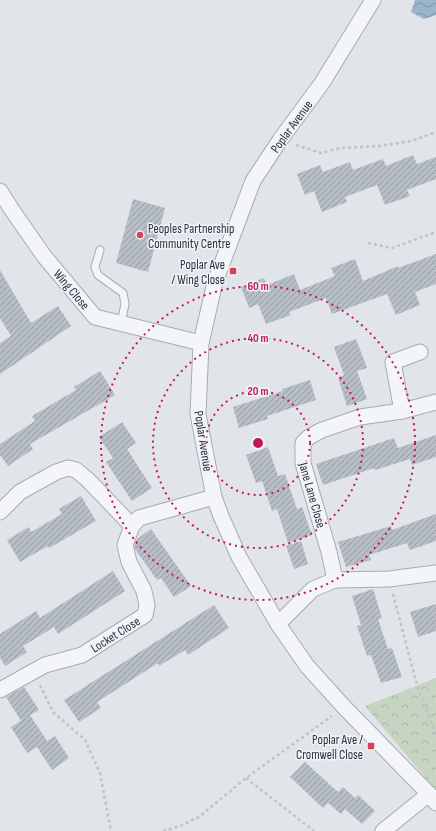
<svg xmlns="http://www.w3.org/2000/svg" width="436" height="831" font-family="'Sofia Sans Condensed',sans-serif">
  <style>
    .park { fill: url(#park-crowns) }
    .water { fill: url(#water-waves) }
    .building { fill: url(#building-hatch) }
    .lines { fill: none; stroke-linecap: round; stroke-linejoin: round }
    .lane-casing { stroke: #a6acb4; stroke-width: 9 }
    .street-casing { stroke: #a6acb4; stroke-width: 17 }
    .path { stroke: #bfc2c9; stroke-width: 2.5; stroke-dasharray: 3 3; stroke-linecap: butt }
    .lane { stroke: #f4f5f8; stroke-width: 7 }
    .street { stroke: #f4f5f8; stroke-width: 15 }
    .ring { fill: none; stroke: #c2185b; stroke-width: 2; stroke-dasharray: 2 4 }
    .poi-dot { fill: #d34259; stroke: #f1f3f7; stroke-width: 1.5 }
    .labels { text-anchor: middle; stroke-width: 3; stroke-linejoin: round; paint-order: stroke }
    .street-label { font-size: 13px; fill: #283242; stroke: #f1f3f7 }
    .poi-label { font-size: 13px; fill: #283242; stroke: #f1f3f7; text-anchor: end }
    .centre { fill: #c2185b; stroke: #f1f3f7; stroke-width: 2 }
    .ring-label { font-size: 12px; text-anchor: middle; font-weight: bold; fill: #c2185b; stroke: #f1f3f7; stroke-width: 3; stroke-linejoin: round; paint-order: stroke }
  </style>
  <defs>
    <pattern id="park-crowns" width="20" height="18" patternUnits="userSpaceOnUse"><rect width="20" height="18" fill="#c6d4c2"/><path d="M2 6a3 3 0 1 1 6 0M12 15a3 3 0 1 1 6 0" fill="none" stroke="#aab6a8"/></pattern>
    <pattern id="water-waves" width="16" height="10" patternUnits="userSpaceOnUse"><rect width="16" height="10" fill="#9bb3cb"/><path d="M0 5q4-4 8 0t8 0" fill="none" stroke="#7e92a6"/></pattern>
    <pattern id="building-hatch" width="6" height="6" patternUnits="userSpaceOnUse"><rect width="6" height="6" fill="#b8bec7"/><path d="M-1 1l2-2M0 6l6-6M5 7l2-2" fill="none" stroke="#969ba3"/></pattern>
  </defs>
  <rect width="100%" height="100%" fill="#e1e5ea"/>
  <path class="park" d="M436,678v112l-71,-84z"/>
  <path class="water" d="M415,0h21v15l-12,4 -13,-7z"/>
  <g class="building">
    <path d="M413,155l4,9 19,-7v22l-29,11 3,6 -25,9 -8,-20 -32,12 2,5 -25,10 -8,-21 -9,4 -8,-21 23,-9 3,7 27,-10 3,8 30,-11 3,7z"/>
    <path d="M133,199l32,9 -17,64 -32,-9z"/>
    <path d="M436,254v30l-21,8 5,13 -24,10 -9,-21 -55,20 -6,-16 -37,14 2,3 -25,9 -8,-20 -9,4 -8,-21 23,-9 3,7 27,-11 6,16 35,-14 -4,-8 24,-9 8,22 35,-15v2z"/>
    <path d="M0,270l31,53 27,-17 13,20 -71,48v-31l11,-7 -11,-18z"/>
    <path d="M356,339l11,29 -10,3 10,28 -20,7 -9,-28 6,-3 -10,-28z"/>
    <path d="M100,371l15,24 -85,49 3,5 -25,17 -8,-11v-11l35,-23 -3,-5 44,-26 -2,-3z"/>
    <path d="M310,380l6,20 -49,16 1,3 -29,9 -6,-21 50,-16 -1,-2z"/>
    <path d="M122,422l14,21 -9,6 25,39 -20,13 -26,-39 7,-4 -14,-21z"/>
    <path d="M436,435v22l-24,8 -2,-6 -35,11 -1,-2 -51,17 -7,-21 78,-26 4,10z"/>
    <path d="M268,447l10,29 7,-2 12,35 5,-2 10,28 -24,8 -11,-34 -5,2 -10,-30 -6,2 -10,-28z"/>
    <path d="M81,496l15,25 -47,27 -1,-2 -28,16 -13,-22 22,-13 2,5 31,-18 -3,-5z"/>
    <path d="M436,514v27l-26,9 -3,-7 -38,12 2,5 -25,7 -8,-25 53,-16 1,4z"/>
    <path d="M151,529l40,57 -17,11 -13,-19 -4,2 -22,-31 -1,-3 3,-7z"/>
    <path d="M301,541l7,23 -14,5 -8,-23z"/>
    <path d="M113,571l12,20 -67,43 -4,-7 -31,19 4,6 -22,14 -5,-9v-23l36,-23 4,7z"/>
    <path d="M373,589l9,29 -4,1 10,30 4,-1 10,29 -21,6 -10,-28 -4,1 -10,-30 4,-1 -9,-29z"/>
    <path d="M436,604v27l-18,6 -8,-25z"/>
    <path d="M214,605l15,23 -41,27 -3,-5 -26,16 -1,-3 -61,39 4,6 -22,14 -15,-22z"/>
    <path d="M24,687l15,23 -18,11 -15,-24z"/>
    <path d="M30,715l17,26 8,-5 14,22 -17,12 -15,-23 -10,6 -16,-26z"/>
    <path d="M305,762l33,30 5,-5 12,11 3,-3 17,16 -13,13 -17,-15 -4,5 -13,-11 -5,5 -33,-31z"/>
  </g>
  <g class="lines">
    <g class="lane-casing">
      <path id="lane" d="M100,250l-5,17 3,8 25,18 2,11 -4,19"/>
    </g>
    <g class="street-casing">
      <g id="street">
        <path d="M373,0l-51,83 -42,57 -27,41 -38,101 -14,61 -3,71 16,83 7,19 18,41 39,67 29,42 37,41 85,87 7,9"/>
        <path d="M0,191l12,19 32,46 51,61 106,26"/>
        <path d="M436,402l-34,9 -42,6 -38,13 -13,7 -6,6v20l26,89 6,28 54,-1 47,-6"/>
        <path d="M402,411l-9,-49 27,-10"/>
        <path d="M0,512l20,-20 36,-20 12,-4 8,2 12,10 44,46 -7,19 4,17 15,29 3,14 -2,10 -63,40 -37,10 -45,25"/>
        <path d="M132,526l7,-8 75,-21"/>
        <path d="M278,624l35,-35 22,-9"/>
        <path d="M383,831l46,-37"/>
      </g>
    </g>
    <g class="path">
      <path d="M296,145l25,8 20,-5 38,-2 33,-5 24,-9"/>
      <path d="M368,243l24,5 44,-16"/>
      <path d="M393,594l24,91 19,50"/>
      <path d="M40,685l13,27 32,28 15,33 11,58"/>
      <path d="M246,778l68,53"/>
      <path d="M163,831l17,-5 19,-9 47,-39 86,-62"/>
    </g>
    <use href="#lane" class="lane"/>
    <use href="#street" class="street"/>
  </g>
  <g class="ring">
    <circle cx="258" cy="443" r="52"/>
    <circle cx="258" cy="443" r="105"/>
    <circle cx="258" cy="443" r="157"/>
  </g>
  <g class="poi-dot">
    <circle cx="140" cy="235" r="4"/>
    <rect x="229" y="267" width="8" height="8" rx="2"/>
    <rect x="367" y="742" width="8" height="8" rx="2"/>
  </g>
  <g class="labels">
    <g class="street-label">
      <text transform="translate(291 126) rotate(-54)" y="5">Poplar Avenue</text>
      <text transform="translate(72 289) rotate(50)" y="5">Wing Close</text>
      <text transform="translate(204 441) rotate(81)" y="5">Poplar Avenue</text>
      <text transform="translate(313 495) rotate(74)" y="5">Jane Lane Close</text>
      <text transform="translate(115 634) rotate(-32)" y="5">Locket Close</text>
    </g>
    <g class="poi-label">
      <text x="148" y="233" text-anchor="start">Peoples Partnership<tspan x="148" dy="15">Community Centre</tspan></text>
      <text x="225" y="269">Poplar Ave<tspan x="225" dy="15">/ Wing Close</tspan></text>
      <text x="363" y="744">Poplar Ave /<tspan x="363" dy="15">Cromwell Close</tspan></text>
    </g>
  </g>
  <circle cx="258" cy="443" r="6" class="centre"/>
  <g class="ring-label">
    <text x="258" y="290">60 m</text>
    <text x="258" y="342">40 m</text>
    <text x="258" y="395">20 m</text>
  </g>
</svg>
